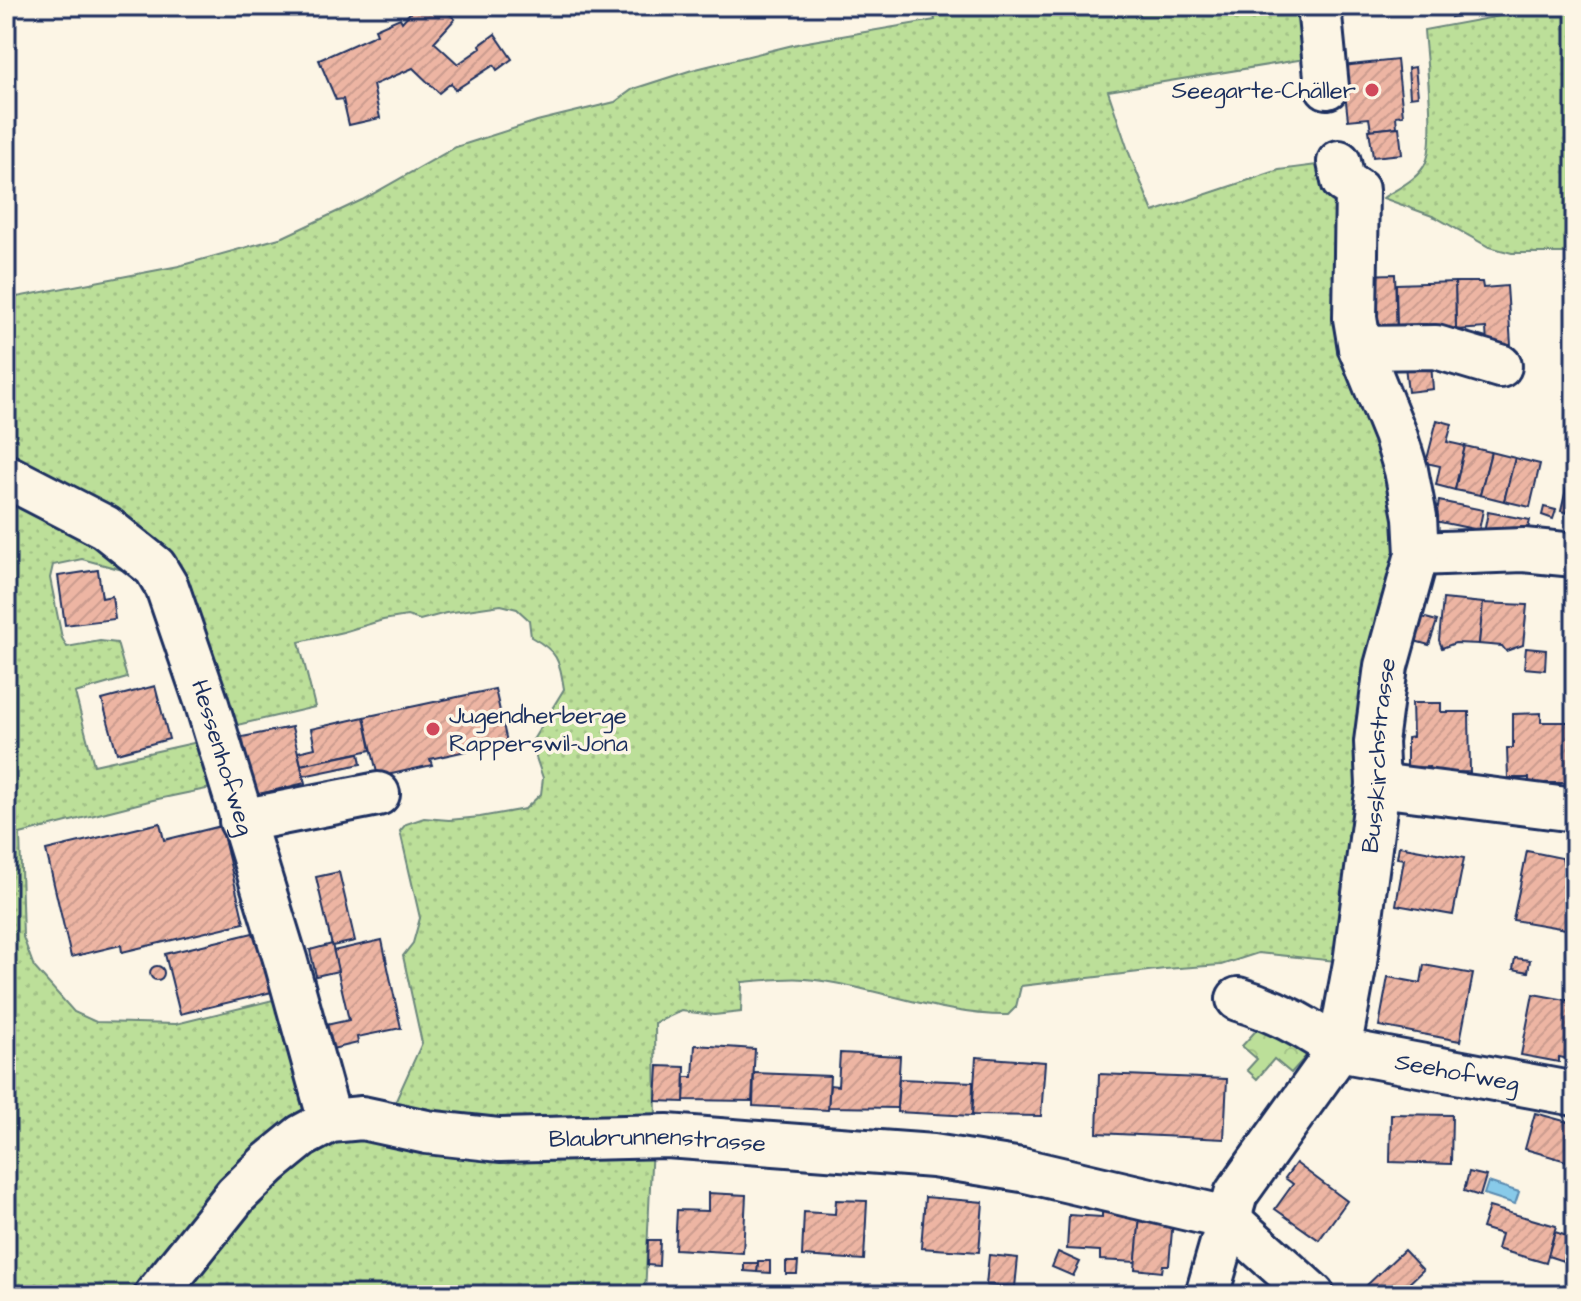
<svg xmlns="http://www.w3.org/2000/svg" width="1581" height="1301" font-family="'Architects Daughter',sans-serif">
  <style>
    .grass { fill: url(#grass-dots); stroke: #6c877c; stroke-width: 2; fill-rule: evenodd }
    .park { fill: url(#park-crowns); stroke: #6c877c; stroke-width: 2 }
    .water { fill: #88cae9; stroke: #5c8cb1; stroke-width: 2 }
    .building { fill: url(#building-hatch); stroke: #1b2f5e; stroke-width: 2 }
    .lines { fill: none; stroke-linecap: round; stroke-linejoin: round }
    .minor-casing { stroke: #1b2f5e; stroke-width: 48 }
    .minor { stroke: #fcf5e5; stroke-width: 42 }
    .poi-dot { fill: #d1495b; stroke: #fcf5e5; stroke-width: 3 }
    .labels { text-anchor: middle; stroke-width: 7; stroke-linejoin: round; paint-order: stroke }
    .poi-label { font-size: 24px; fill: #1b2f5e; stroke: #fcf5e5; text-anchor: end }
    .street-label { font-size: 24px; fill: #1b2f5e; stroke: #fcf5e5 }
  </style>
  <defs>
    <pattern id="grass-dots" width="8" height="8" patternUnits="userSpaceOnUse" patternTransform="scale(2)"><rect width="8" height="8" fill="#bcdf99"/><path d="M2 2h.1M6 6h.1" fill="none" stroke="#a1c086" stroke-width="1.8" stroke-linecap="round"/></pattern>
    <pattern id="park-crowns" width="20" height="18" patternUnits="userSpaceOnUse" patternTransform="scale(2)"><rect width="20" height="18" fill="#bcdf99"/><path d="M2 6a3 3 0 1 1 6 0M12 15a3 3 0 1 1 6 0" fill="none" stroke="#a1c086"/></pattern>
    <pattern id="building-hatch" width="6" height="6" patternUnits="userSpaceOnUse" patternTransform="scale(2)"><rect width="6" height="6" fill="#edb5a3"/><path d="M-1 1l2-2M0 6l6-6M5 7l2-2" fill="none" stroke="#cb9c8f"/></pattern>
  </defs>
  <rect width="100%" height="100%" fill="#fcf5e5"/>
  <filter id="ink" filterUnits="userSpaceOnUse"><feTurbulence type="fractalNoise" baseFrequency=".0125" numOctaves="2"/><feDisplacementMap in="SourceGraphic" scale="16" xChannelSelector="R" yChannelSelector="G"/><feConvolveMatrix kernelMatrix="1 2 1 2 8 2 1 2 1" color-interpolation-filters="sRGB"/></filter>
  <g filter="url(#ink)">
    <g class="grass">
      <path d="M932,6h375l4,52 -203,33 21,62 24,59 126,-42 60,-8 67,308 -51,493 -97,-10 -37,12 -56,4 -144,17 -5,21 -8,8c-69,1 -135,-30 -203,-36 -20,-2 -42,2 -63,3l-1,30 -27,3 -33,-4 -26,12 1,105 -4,16 -7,151h-639v-996l173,-33 104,-29 79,-37 94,-53 81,-26 78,-19 18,-13 59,-19 109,-27 134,-23zM132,558l49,91 26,91 -113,25 -19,-72 52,-15 -10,-35 -17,-2 -33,6 -5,-9 -12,-60 3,-13 29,-6 41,11zM501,605l16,4 12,11 2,17c27,15 28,22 33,52l-33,54 12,35 -2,16 -16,15 -45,8 -31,3 -25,-2 -18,6 -6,7 20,87 -7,25 -10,13 19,87 -28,62 -56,-4 -118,-372 95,-22 -16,-65 44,-10 40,-12 24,-4 13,4 26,-7zM221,786l60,212 -105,26 -80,-2 -22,-10 -40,-45 -11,-30 -3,-103 133,-34z"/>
      <path d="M1554,6h21v247h-63l-23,-6 -54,-30 -52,-19c15,-10 36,-19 43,-36 10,-23 0,-103 -2,-132z"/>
    </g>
    <path class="park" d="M1262,1024l19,7 27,23 -17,19 -17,-14 -17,20 -10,-9 10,-11 -15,-13z"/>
    <path class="water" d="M1488,1182l31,10 -4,12 -31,-10z"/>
    <g class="building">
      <path d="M416,6h24l15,13 -21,23 24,22 23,-16 -1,-3 15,-11 17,25 -15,11 -3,-5 -39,25 -4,-7 -12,10 -26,-25 -40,17 7,33 -31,7 -6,-26 -7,1 -17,-40 58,-26 -2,-5 25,-11 2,4z"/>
      <path d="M1450,6h46l1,3 -46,8z"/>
      <path d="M1397,60l6,55 -7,1 1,11 -26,3 -2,-12 -21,2 -6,-54z"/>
      <path d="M1415,67l3,29 -8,1 -2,-29z"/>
      <path d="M1399,127l3,27 -29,3 -4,-27z"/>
      <path d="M1395,274l2,63 -35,2 -2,-64z"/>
      <path d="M1455,282h27l1,6 24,-2 4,59 -24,1 -1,-18 -30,2z"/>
      <path d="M1455,282l1,48 -30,1v-7l-29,1 -1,-41z"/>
      <path d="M1431,363l2,26 -25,3 -3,-26z"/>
      <path d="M1437,420l15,4 -5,18 18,4 -10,44 -19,-5 4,-19 -14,-3z"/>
      <path d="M1465,446l26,6 -11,43 -25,-5z"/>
      <path d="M1491,452l24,6 -11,43 -24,-6z"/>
      <path d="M1515,458l25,6 -10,43 -26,-6z"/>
      <path d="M1566,489l9,2v24l-14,-4z"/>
      <path d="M1439,501l44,9 -4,20 -44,-9z"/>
      <path d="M1544,507l12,3 -3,9 -11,-4z"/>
      <path d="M1488,512l42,8 -5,22 -41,-9z"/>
      <path d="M98,570l4,28 10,-2 3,23 -50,6 -7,-49z"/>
      <path d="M1575,579v78l-5,-1z"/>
      <path d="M1443,599l40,4 -4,41 -24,-1 -13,5 -3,-8z"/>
      <path d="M1483,603l44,2 -4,40 -17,6 -4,-5 -23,-2z"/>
      <path d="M1418,616l19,5 -8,24 -18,-5z"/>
      <path d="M1526,648l20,2 -1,20 -21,-2z"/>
      <path d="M155,686l14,53 -52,14 -15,-53z"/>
      <path d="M495,689l12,53 -77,17 2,6 -54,12 -14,-60z"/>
      <path d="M1412,703h29v9h28l1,60 -41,1v-6l-22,1v-30l6,-1z"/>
      <path d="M1541,713v9h28l1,61h-41v-5h-21l-1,-30h6v-34z"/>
      <path d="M364,717l7,33 -70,15 -3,-13 17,-4 -4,-19z"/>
      <path d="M292,727l13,56 -50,12 -13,-58z"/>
      <path d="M359,753l2,11 -58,12 -2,-11z"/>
      <path d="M160,823l4,17 57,-14 23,97 -122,29 -1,-7 -50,12 -25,-107z"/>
      <path d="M1399,846l65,12 -11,57 -57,-10 8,-46 -7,-1z"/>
      <path d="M1527,851l35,7 2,7 11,2 -9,62 -53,-9z"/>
      <path d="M339,872l16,69 -23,5 -16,-69z"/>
      <path d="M1575,881v50l-9,-2z"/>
      <path d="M257,932l15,60 -92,22 -15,-60z"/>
      <path d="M382,940l19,88 -44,9 1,6 -26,6 -6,-24 23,-5 -16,-69z"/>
      <path d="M332,944l6,27 -22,5 -6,-26z"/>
      <path d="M1515,958l15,2 -2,12 -15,-3z"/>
      <path d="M1424,965l49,9 -13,67 -81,-15 9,-49 33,6z"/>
      <circle cx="157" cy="973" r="7"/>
      <path d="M1533,994l39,7 -3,18 6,1v40l-16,-3v5l-38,-7z"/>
      <path d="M695,1045l60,4 -3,52 -68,-1 1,-23h8z"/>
      <path d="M840,1053l60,3 -3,52 -69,-1 2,-22 8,1z"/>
      <path d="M976,1057l69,5 -4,54 -69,-1z"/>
      <path d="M658,1066l27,1 -1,35 -28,-1z"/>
      <path d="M754,1073l76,3 -2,34 -75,-4z"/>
      <path d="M1099,1074l128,5 -3,60 -127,-6z"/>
      <path d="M899,1079l74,3 -1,34 -75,-4z"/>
      <path d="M1535,1113l40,11 -2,39 -48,-14z"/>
      <path d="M1391,1114l61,1 -1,49 -61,-2z"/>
      <path d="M1296,1163l51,38 -28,39 -44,-31 18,-25 -8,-6z"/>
      <path d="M1469,1172l17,4 -6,20 -16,-5z"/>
      <path d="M708,1193l38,2 -3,58 -68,-4 2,-39 31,1z"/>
      <path d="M925,1197l58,5 -4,50 -58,-4z"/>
      <path d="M836,1200l31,1 -3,59 -62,-4 2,-44 31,2z"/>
      <path d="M1489,1207l67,19 -10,37 -49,-14 4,-15 -19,-6z"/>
      <path d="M1102,1212l38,4 -4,46 -36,-2v-9l-33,-2 2,-34 33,2z"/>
      <path d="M1140,1216l33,3 -4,46h-6l-1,7 -27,-3z"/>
      <path d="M1555,1232l18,6 -7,24 -18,-6z"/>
      <path d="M648,1240h12l-1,26 -12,-1z"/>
      <path d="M1404,1250l19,20 -19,18 7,7h-35l-9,-10z"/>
      <path d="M1058,1252l22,10 -7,14 -21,-9z"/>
      <path d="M989,1255l29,3 -3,29 -29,-2z"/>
      <path d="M758,1261h12v12l-13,-1z"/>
      <path d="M786,1262h12l-1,12h-11z"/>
      <path d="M744,1263h14l-1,9 -13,-1z"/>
      <path d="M1230,1287l39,8h-40z"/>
    </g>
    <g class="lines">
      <g class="minor-casing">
        <g id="minor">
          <path d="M1319,6l8,81"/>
          <path d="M1360,348l76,-1 64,19"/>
          <path id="s1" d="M6,476l99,51 50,40 12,20 39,114 80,261 44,159"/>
          <path d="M1417,554l106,-4 52,5"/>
          <path d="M1378,785l197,25"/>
          <path d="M241,821l137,-27"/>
          <path id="s2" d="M1238,999c37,11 69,28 101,51l236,44"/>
          <path id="s3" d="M156,1295l80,-100 33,-32 33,-27 28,-15 32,-3 65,14 73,8 167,-4 266,20 89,14 205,48 86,77"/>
          <path id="s4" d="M1207,1295l29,-101 103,-144 16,-87 23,-178 -2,-43 10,-76 31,-112 -2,-37 -9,-47 -11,-36 -35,-86 -5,-30 2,-128 -14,-9 -4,-19"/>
        </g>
      </g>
      <use href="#minor" class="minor"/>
    </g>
  </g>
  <g class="poi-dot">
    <circle cx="1372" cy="90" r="8"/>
    <circle cx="433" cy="729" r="8"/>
  </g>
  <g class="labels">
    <g class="poi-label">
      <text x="1356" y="98">Seegarte-Chäller</text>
      <text x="449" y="723" text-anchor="start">Jugendherberge<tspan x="449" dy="28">Rapperswil-Jona</tspan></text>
    </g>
    <g class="street-label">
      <text dy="8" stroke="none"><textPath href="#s4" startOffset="580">Busskirchstrasse</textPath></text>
      <text dy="8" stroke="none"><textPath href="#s1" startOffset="378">Hessenhofweg</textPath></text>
      <text dy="8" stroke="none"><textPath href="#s2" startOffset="234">Seehofweg</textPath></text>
      <text dy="8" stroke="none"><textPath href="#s3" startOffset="578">Blaubrunnenstrasse</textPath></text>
    </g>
  </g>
  <rect width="1581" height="1301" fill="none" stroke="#fcf5e5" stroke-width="32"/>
  <rect x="16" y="16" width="1549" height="1269" fill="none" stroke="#1b2f5e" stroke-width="3" filter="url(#ink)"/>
</svg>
